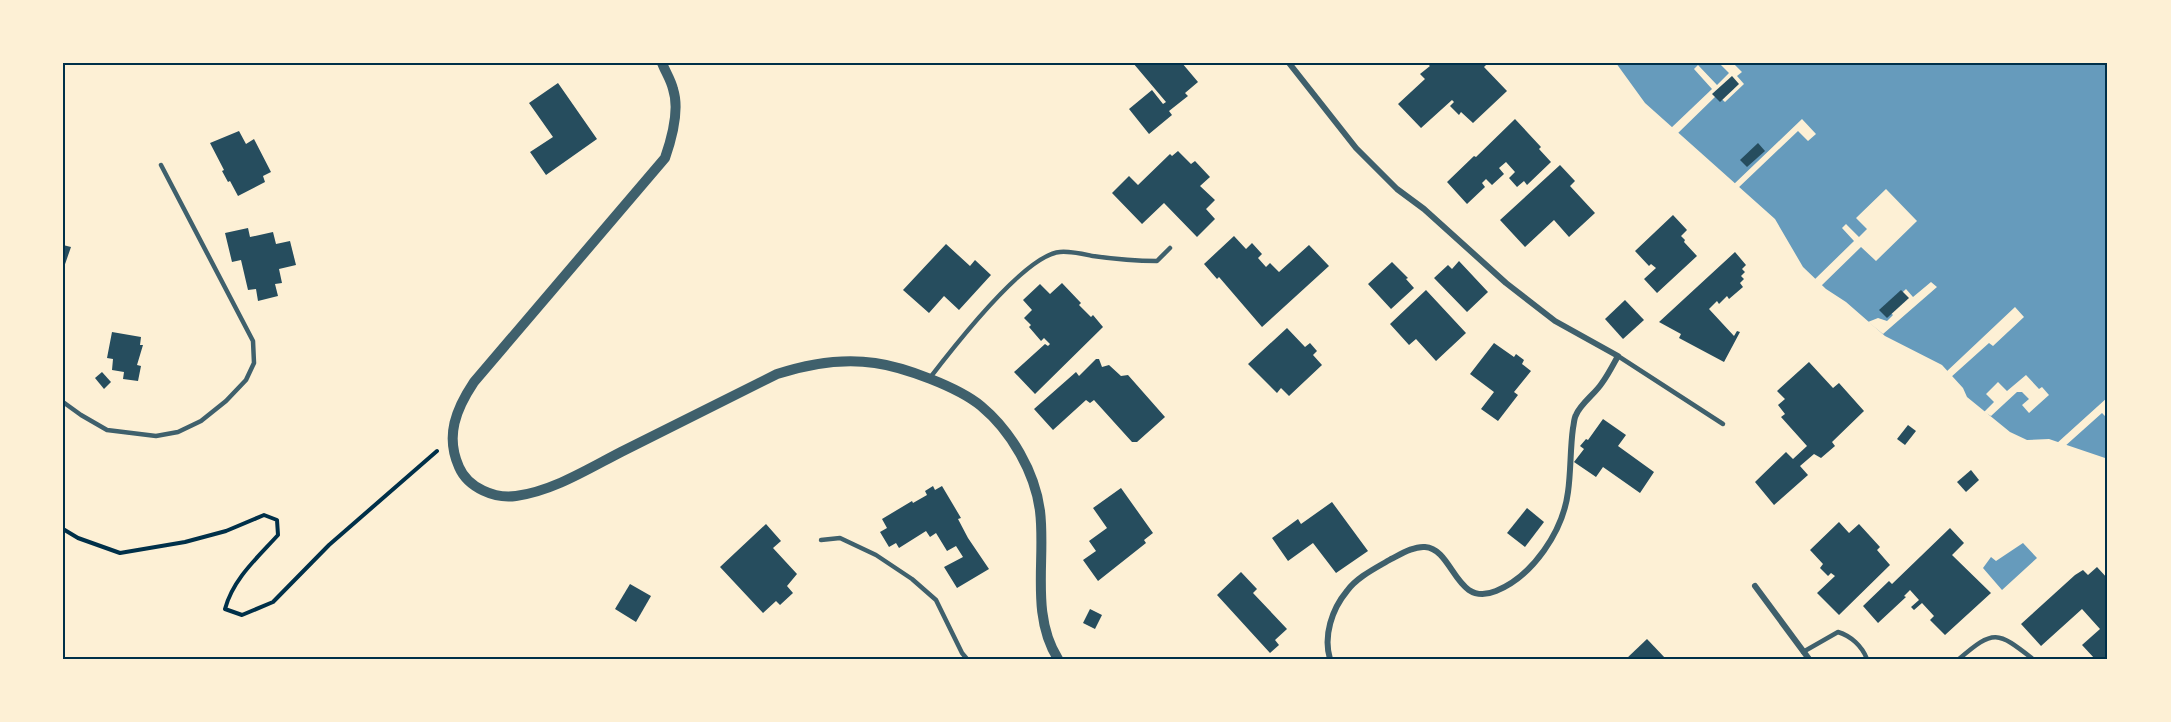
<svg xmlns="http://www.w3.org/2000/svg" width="2171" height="722" font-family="Raleway,sans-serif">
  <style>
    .water { fill: #669bbc }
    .pier { fill: #fdf0d5 }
    .building { fill: #264d5e }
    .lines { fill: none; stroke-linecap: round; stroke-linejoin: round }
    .path { stroke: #003049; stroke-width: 4 }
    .service { stroke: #3f606c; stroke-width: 4.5 }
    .minor { stroke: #3f606c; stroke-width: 6 }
    .tertiary { stroke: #3f606c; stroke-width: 10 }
    .neatline { fill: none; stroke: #003049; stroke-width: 2 }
  </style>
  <rect width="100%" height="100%" fill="#fdf0d5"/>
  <g class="water">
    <path d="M1616,63h492v396l-59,-20 -22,1 -17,-8 -43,-35 -4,-9 -21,-23 -57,-29 -39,-34 -20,-13 -23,-22 -28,-48 -130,-116z"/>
    <path d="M2023,543l14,15 -35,32 -19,-22 8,-11 5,4z"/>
  </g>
  <g class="pier">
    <path d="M1719,63h14l9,9 -5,4 7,8 -19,18 -8,-7 -41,40 -6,-6 42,-40 -18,-20 4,-4 19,20 12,-12z"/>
    <path d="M1802,119l14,15 -8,7 -10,-10 -61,58 -4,-4z"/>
    <path d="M1886,189l31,32 -41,40 -15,-14 -41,40 -7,-6 41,-40 -12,-13 4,-4 13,13 8,-8 -11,-11z"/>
    <path d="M1931,282l6,5 -54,47 -15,-12 10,-4 9,3 6,-6 -7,-7 20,-19 7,8z"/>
    <path d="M2015,307l9,10 -31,29 -4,-3 -39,35 -5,-5z"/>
    <path d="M2026,375l13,14 3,-2 7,8 -20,18 -7,-8 7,-6 -7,-7h-5l-26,24 -7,-4 10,-10 -8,-8 12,-12 9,9z"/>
    <path d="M2108,397v22l-6,-6 -38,34 -8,-3z"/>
  </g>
  <g class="building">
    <path d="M1133,63h49l16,19 -13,11 3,3 -19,15 3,4 -23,19 -20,-25 23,-19 11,14 3,-2z"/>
    <path d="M1427,63h61l-4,4 23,24 -34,32 -12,-11 -2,3 -9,-9 4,-4 -2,-2 -31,28 -23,-24 27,-25 -5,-5 10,-8z"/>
    <path d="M1732,76l7,8 -19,18 -8,-8z"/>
    <path d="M558,83l39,56 -51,36 -16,-23 23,-15 -24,-34z"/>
    <path d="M1515,119l26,28 -2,2 12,13 -24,23 -3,-4 -7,6 -8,-9 6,-6 -9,-10 -7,6 5,6 -12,11 -6,-6 -4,4 3,4 -18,17 -20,-22 27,-26 2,1z"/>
    <path d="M239,131l7,13 8,-5 17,33 -8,4 2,6 -27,14 -8,-15 -2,1 -6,-11 2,-1 -14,-27z"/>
    <path d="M1758,143l7,8 -18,16 -7,-7z"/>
    <path d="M1178,151l13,13 4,-3 15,16 -10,9 15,14 -9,9 9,10 -18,18 -33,-34 -22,21 -30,-31 17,-17 9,9 32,-31 2,2z"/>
    <path d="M1560,165l15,16 -5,5 25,27 -26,24 -15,-17 -29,27 -25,-27z"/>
    <path d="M1673,215l14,15 -6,6 4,4 -1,2 13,14 -40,37 -13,-14 12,-11 -5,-4 -2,2 -14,-15z"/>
    <path d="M248,228l2,9 23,-5 3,12 14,-3 6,24 -17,4 3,14 -7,1 3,12 -20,5 -2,-12 -8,1 -7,-30 -9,2 -7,-29z"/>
    <path d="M1234,236l12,13 6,-6 10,11 -4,4 8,9 4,-4 9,9 30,-27 20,21 -67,61 -43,-50 -2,2 -13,-15z"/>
    <path d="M946,244l24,22 5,-6 16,15 -32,35 -15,-14 -15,17 -26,-23z"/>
    <path d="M63,245l8,2 -8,23z"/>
    <path d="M1735,252l11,13 -4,4 3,3 -4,4 3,3 -4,4 3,4 -14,12 -2,-3 -8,8 -2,-3 -8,8 25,27 3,-5 3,1 -16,30 -45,-24 2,-4 -22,-12z"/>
    <path d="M1459,261l29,31 -21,20 -33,-34 14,-13 4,4z"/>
    <path d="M1392,262l16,16 -2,1 8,9 -23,21 -23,-25z"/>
    <path d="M1062,283l19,20 -2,2 12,12 2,-2 10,12 -68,67 -21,-22 31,-28 3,2 2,-2 -6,-6 -3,3 -12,-14 2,-2 -7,-7 8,-8 -9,-10 17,-16 10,10z"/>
    <path d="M1426,290l40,43 -30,28 -20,-22 -7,6 -19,-21z"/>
    <path d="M1901,290l8,8 -22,20 -8,-8z"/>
    <path d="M1625,300l19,20 -21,19 -18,-20z"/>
    <path d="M1287,328l18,19 5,-4 7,8 -4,4 9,10 -33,31 -8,-8 -4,5 -29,-29z"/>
    <path d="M112,332l29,5 -1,8h3l-6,20 4,1 -3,15 -15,-2 1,-7 -12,-2 1,-11 -6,-1z"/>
    <path d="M1494,343l20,14 2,-3 8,6 -2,4 9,7 -17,21 4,3 -20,26 -17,-12 13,-17 -24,-18z"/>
    <path d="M1096,359h3l3,8 7,-2 12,11 7,-1 37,42 -28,25h-5l-38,-42 -4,3 -4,-3 -33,30 -19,-21 42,-37 3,4z"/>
    <path d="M1809,362l24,26 6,-5 25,28 -32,31 3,4 -14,12 -7,-4 -14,12 8,9 -34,30 -19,-23 31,-30 7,7 14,-13 -26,-29 4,-3 -7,-9 7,-6 -8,-8z"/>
    <path d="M102,372l9,10 -7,7 -9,-11z"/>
    <path d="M1603,419l23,16 -8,11 36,26 -14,21 -37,-26 -7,10 -22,-15 10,-13 -4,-3 6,-7 2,1z"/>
    <path d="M1908,425l8,6 -11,14 -8,-6z"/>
    <path d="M1971,470l8,10 -13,12 -9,-10z"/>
    <path d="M933,486l2,4 7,-4 19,32 -3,1 10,19 21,31 -32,19 -13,-21 19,-10 -7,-11 -9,5 -11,-18 -6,4 -4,-6 -27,17 -3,-5 -7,4 -9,-15 7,-4 -5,-9 30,-18 1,2 14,-8 -2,-4z"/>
    <path d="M1121,488l32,45 -9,7 2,3 -48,38 -15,-21 13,-9 -7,-10 18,-13 -14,-20z"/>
    <path d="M1332,502l36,49 -32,22 -23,-30 -25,18 -16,-23 26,-19 3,5z"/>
    <path d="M1527,508l17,14 -19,25 -18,-14z"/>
    <path d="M1839,522l10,11 10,-9 21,23 -3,3 13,15 -51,50 -22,-22 18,-17 -4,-3 -3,3 -8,-8 3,-4 -13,-14z"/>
    <path d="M766,524l15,17 -8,7 24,26 -10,12 6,7 -13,12 -4,-4 -13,12 -43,-46z"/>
    <path d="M1950,528l14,15 -12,12 39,38 -46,42 -15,-15 4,-4 -12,-13 -8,7 -3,-3 8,-7 -9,-10 -6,6 2,1 -28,26 -15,-17 26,-25 3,3z"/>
    <path d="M2097,567l11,12v76l-4,4h-9l-13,-14 18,-16 -18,-20 -41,37 -20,-22 54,-49 8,-5 5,5z"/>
    <path d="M1241,572l16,17 -4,4 34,36 -12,11 4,5 -9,8 -53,-58z"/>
    <path d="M630,584l21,12 -15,26 -21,-13z"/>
    <path d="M1090,609l12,6 -7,14 -12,-6z"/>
    <path d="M1647,639l19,20h-40z"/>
  </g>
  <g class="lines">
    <path class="path" d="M63,529l15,9 42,15 65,-11 41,-11 38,-16 13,5 1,15c-21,23 -45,44 -53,74l17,6 31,-13 56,-57 108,-94"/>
    <g class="service">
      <path d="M1618,356l105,68"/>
      <path d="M929,379c23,-30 95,-124 131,-127 10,-1 23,2 33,4 21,3 42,5 64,5l13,-13"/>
      <path d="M63,402l18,13 26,15 49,6 22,-4 23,-11 25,-20 20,-21 8,-17 -1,-22 -92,-176"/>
      <path d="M821,540l19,-2 36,17 36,24 24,21 26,53 5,6"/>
      <path d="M1803,652l35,-20c13,4 24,14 29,27"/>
      <path d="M1959,659c35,-30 38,-28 74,0"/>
    </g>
    <g class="minor">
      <path d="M1289,63l67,85 41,41 27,20 82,74 49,38 63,35c-5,9 -10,19 -16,27 -7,11 -21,20 -26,32 -2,3 -2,9 -3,13 -3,22 -2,43 -5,64 -5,39 -35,84 -72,99 -41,17 -42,-42 -71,-44 -11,-1 -24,7 -34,12 -15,9 -34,18 -44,32 -15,18 -24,45 -17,68"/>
      <path d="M1755,586l54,73"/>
    </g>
    <path class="tertiary" d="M662,63c3,8 9,17 11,26 7,21 -1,49 -8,69l-191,224c-18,27 -29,54 -15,85 9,21 36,32 57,29 37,-5 72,-27 105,-44 52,-26 104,-52 156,-78 31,-10 65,-16 98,-11 29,4 83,24 106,43 30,25 54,66 59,105 6,48 -10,104 18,148"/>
  </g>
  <rect width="2171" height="722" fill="none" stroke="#fdf0d5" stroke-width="129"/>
  <rect x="64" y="64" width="2042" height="594" class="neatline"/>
</svg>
